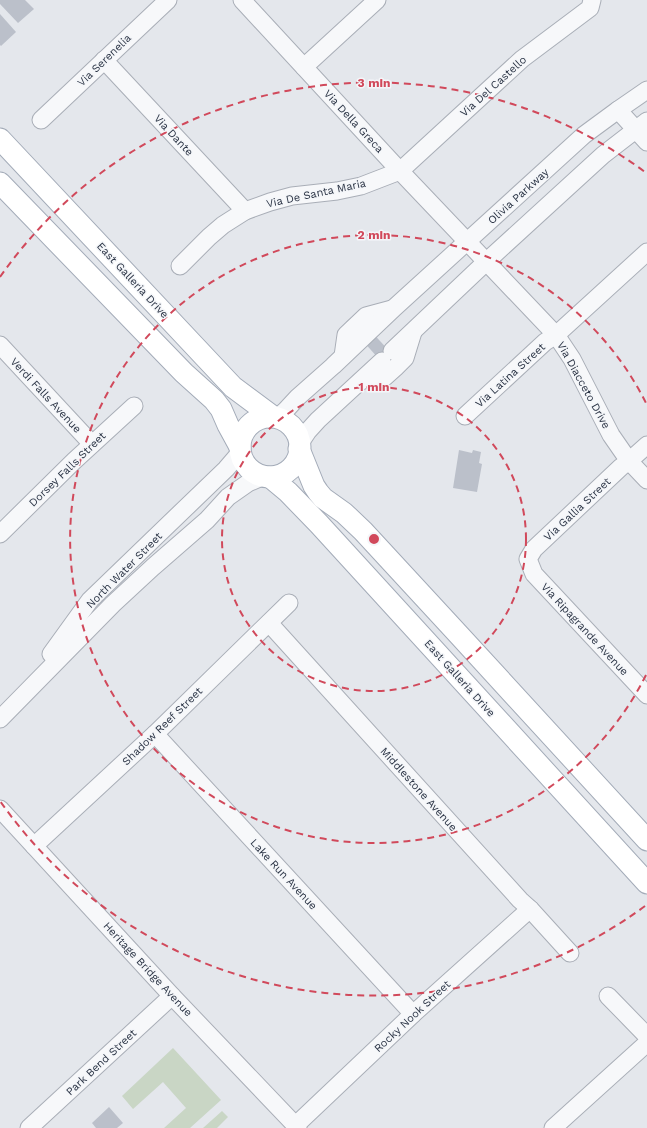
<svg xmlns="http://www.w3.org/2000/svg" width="647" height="1128" font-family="'Work Sans',sans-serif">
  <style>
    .green { fill: #c9d6c5 }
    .building { fill: #bbc0ca }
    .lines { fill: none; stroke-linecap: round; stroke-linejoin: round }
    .minor-casing { stroke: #a9aeb7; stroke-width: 19 }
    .major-casing { stroke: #a3abb8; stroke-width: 23 }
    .minor { stroke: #f7f8fa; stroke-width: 17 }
    .major { stroke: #fff; stroke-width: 21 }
    .ring { fill: none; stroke: #d1495b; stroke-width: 2; stroke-dasharray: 7 5 }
    .labels { text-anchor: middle; stroke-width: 3; stroke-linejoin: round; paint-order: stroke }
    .street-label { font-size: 11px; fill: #2b3445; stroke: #f4f6f9 }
    .centre { fill: #d1495b; stroke: #f4f6f9; stroke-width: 2 }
    .ring-label { font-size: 12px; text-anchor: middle; font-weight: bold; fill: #d1495b; stroke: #f4f6f9; stroke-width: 3; stroke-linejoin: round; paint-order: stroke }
  </style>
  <rect width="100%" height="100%" fill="#e4e7ec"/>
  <g class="green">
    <path d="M173,1048l48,52 -31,28h-26l22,-20 -23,-26 -30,27 -11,-13z"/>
    <path d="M222,1111l6,6 -11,11h-14z"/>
  </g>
  <g class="building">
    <path d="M0,0h25l9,9 -16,14 -18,-19z"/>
    <path d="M0,14l16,18 -15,14 -1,-1z"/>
    <path d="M355,314l50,54 -10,9 -49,-55z"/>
    <path d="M459,450l13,3 1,-3 8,2 -2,11 3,1 -5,28 -24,-4z"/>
    <path d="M109,1107l14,16 -6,5h-21l-4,-5z"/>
  </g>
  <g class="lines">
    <g class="minor-casing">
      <g id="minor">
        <path d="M242,0l158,171 156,164 16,24 39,76 18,26 18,19"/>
        <path d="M104,60l141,151"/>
        <path d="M304,67l73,-67"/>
        <path d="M618,110l29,32"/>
        <path d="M41,120l127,-120"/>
        <path d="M180,266l29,-29 14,-12 22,-14 25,-9 22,-6 45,-5 24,-5 39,-15 122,-112 68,-51 2,-8"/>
        <path d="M0,345l92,99"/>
        <path d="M392,351l95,-90 116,-106 44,-34"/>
        <path d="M343,356l3,-21 20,-19 26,-7"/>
        <path d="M363,380l22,-3 10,-9 10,-10 8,-26"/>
        <path d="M465,416l80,-74 11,-7 91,-83"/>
        <path d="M277,418l8,-7 13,-14 35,-31 61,-58 190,-173 34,-25 29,-20"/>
        <path d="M300,443l8,-12 10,-11 64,-59"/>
        <path d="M647,445l-18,16 -8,6 -87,82 -6,10 6,15 113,121"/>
        <path d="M0,534l74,-73 60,-55"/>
        <path d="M269,623l251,277 10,9 40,44"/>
        <path d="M51,654l39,-54 136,-131 12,-14 2,-6"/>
        <path d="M0,719l113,-115 40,-37 54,-47 21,-23 20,-14 16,-7"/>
        <path d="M155,734l258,280"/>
        <path d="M0,809l172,187 126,132"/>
        <path d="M34,846l121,-112 134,-131"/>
        <path d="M608,996l39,40"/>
        <path d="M296,1125l117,-111 117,-105"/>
        <path d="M29,1128l143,-132"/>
        <path d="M553,1128l94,-85"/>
      </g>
    </g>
    <g class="major-casing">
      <g id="major">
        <path d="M0,139l233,248 39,29"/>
        <path d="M0,183l184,190 30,27 7,9 7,16 12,22"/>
        <circle cx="270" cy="447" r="30"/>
        <path d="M299,449l15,37 4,6 5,6 21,15 19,18 96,104 188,205"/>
        <path d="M270,477l18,15 31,32 328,359"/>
      </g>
    </g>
    <use href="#minor" class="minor"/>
    <use href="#major" class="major"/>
  </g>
  <g class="ring">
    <circle cx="374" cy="539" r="152"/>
    <path d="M646 675A304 304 0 1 1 646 403"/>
    <path d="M645 906A456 456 0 0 1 0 801M0 277A456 456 0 0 1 645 172"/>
  </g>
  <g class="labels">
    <g class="street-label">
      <text transform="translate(104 60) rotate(-44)" y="4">Via Serenelia</text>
      <text transform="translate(493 86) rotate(-42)" y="4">Via Del Castello</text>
      <text transform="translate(354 121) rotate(47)" y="4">Via Della Greca</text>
      <text transform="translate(174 135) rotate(47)" y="4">Via Dante</text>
      <text transform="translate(316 193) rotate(-12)" y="4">Via De Santa Maria</text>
      <text transform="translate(518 196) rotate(-42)" y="4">Olivia Parkway</text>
      <text transform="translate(133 280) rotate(47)" y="4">East Galleria Drive</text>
      <text transform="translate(510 375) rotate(-42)" y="4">Via Latina Street</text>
      <text transform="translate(584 385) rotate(61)" y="4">Via Diacceto Drive</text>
      <text transform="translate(46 395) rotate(47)" y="4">Verdi Falls Avenue</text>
      <text transform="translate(67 469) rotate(-44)" y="4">Dorsey Falls Street</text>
      <text transform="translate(577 509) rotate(-43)" y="4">Via Gallia Street</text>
      <text transform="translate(124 570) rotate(-45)" y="4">North Water Street</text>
      <text transform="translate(585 629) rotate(47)" y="4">Via Ripagrande Avenue</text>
      <text transform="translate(460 678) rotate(48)" y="4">East Galleria Drive</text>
      <text transform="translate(162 726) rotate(-44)" y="4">Shadow Reef Street</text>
      <text transform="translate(419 789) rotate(48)" y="4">Middlestone Avenue</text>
      <text transform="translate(284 874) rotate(47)" y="4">Lake Run Avenue</text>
      <text transform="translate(148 969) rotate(47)" y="4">Heritage Bridge Avenue</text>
      <text transform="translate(412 1016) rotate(-43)" y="4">Rocky Nook Street</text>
      <text transform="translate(101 1062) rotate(-43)" y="4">Park Bend Street</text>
    </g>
  </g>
  <circle cx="374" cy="539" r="6" class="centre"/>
  <g class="ring-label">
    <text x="374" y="87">3 min</text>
    <text x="374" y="239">2 min</text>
    <text x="374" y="391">1 min</text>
  </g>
</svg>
